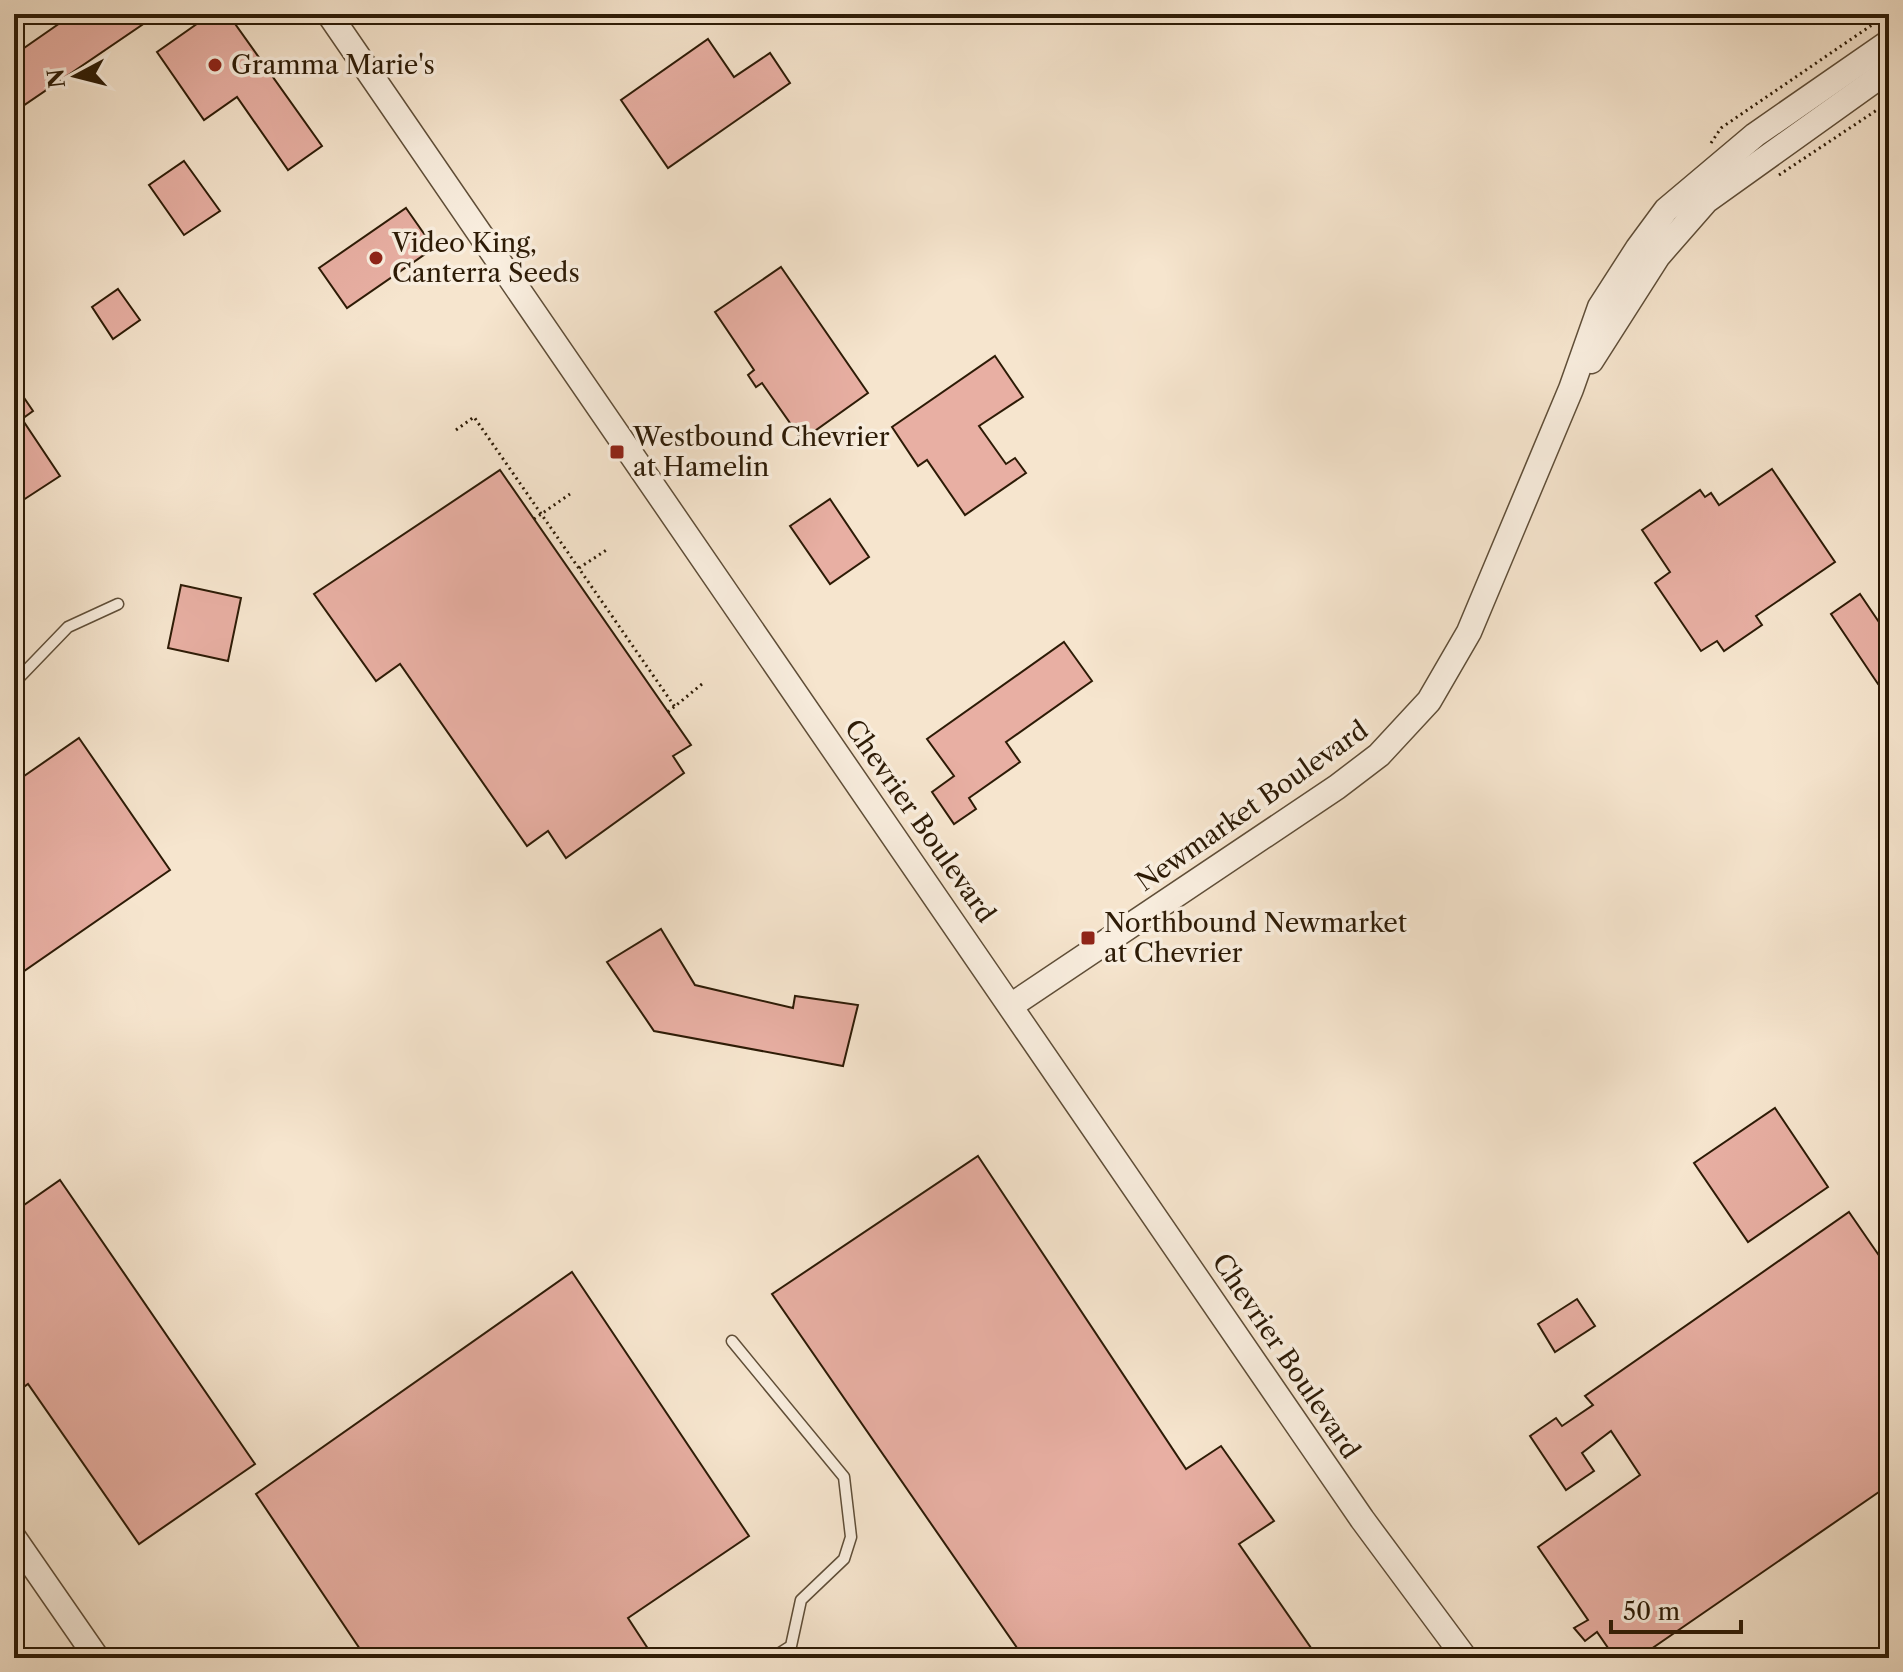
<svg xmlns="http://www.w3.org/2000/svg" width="1903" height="1672" font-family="'Libre Caslon Text',serif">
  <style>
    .building { fill: #e8afa3; stroke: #2d1b06; stroke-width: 2 }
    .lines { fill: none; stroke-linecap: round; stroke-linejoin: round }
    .service-casing { stroke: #5f4e38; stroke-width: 13 }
    .tertiary-casing { stroke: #5f4e38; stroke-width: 27 }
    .path { stroke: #2d1b06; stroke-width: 3; stroke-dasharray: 2 4; stroke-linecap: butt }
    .service { stroke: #f9eedf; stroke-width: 10 }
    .tertiary { stroke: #f9eedf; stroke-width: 24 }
    .poi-dot { fill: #8f2418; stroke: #f9eedf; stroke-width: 3 }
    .labels { text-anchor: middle; stroke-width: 7; stroke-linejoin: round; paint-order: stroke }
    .poi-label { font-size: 26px; fill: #2d1b06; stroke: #f9eedf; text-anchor: start }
    .street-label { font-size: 26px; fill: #2d1b06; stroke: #f9eedf }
  </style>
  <rect width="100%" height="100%" fill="#f6e5ce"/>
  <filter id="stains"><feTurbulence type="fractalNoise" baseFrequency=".0025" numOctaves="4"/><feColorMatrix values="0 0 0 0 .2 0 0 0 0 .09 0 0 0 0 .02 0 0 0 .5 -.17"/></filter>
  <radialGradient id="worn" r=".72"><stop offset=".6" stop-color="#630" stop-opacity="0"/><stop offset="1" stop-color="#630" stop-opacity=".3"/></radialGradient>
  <g class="building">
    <path d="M73,14h85l-144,98v-57z"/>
    <path d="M211,14h17l94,132 -34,24 -51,-73 -33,23 -47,-68z"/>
    <path d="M708,39l26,38 36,-24 20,30 -122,85 -47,-68z"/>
    <path d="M184,161l36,50 -36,24 -35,-50z"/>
    <path d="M406,208l28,40 -87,60 -28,-40z"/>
    <path d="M781,267l87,126 -66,47 -40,-57 -6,4 -8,-12 6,-5 -39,-58z"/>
    <path d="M118,289l22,31 -27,19 -21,-32z"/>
    <path d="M995,356l28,41 -44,29 27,38 9,-6 11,15 -61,42 -38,-55 -9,6 -26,-39z"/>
    <path d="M14,383l19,28 -11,8 38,57 -46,30z"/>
    <path d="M1772,469l63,93 -79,54 6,9 -38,26 -7,-10 -16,10 -46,-68 15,-11 -28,-42 58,-40 5,7 6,-4 8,12z"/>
    <path d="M500,470l191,275 -18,11 11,17 -118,85 -18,-27 -21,15 -127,-182 -24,17 -62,-87z"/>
    <path d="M830,499l39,58 -39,27 -40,-58z"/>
    <path d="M181,585l60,13 -13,63 -60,-13z"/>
    <path d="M1860,594l29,43v40l-11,7 -47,-70z"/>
    <path d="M1064,642l28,39 -86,61 14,20 -51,36 7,11 -22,15 -22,-32 22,-16 -27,-37z"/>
    <path d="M79,738l91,132 -156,108v-195z"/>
    <path d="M661,929l34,56 98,23 2,-12 63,9 -15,61 -189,-35 -47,-69z"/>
    <path d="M1775,1108l53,79 -80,55 -54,-79z"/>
    <path d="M978,1156l208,313 35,-23 53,75 -35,23 79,114h-294l-252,-364z"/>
    <path d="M60,1180l195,284 -116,80 -111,-160 -14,10v-182z"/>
    <path d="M1849,1212l40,58v215l-251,173h-23l-18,-26 -12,9 -11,-13 14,-8 -50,-73 102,-72 -29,-44 -29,22 12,18 -28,19 -36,-54 26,-18 6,8 31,-21 -8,-9z"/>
    <path d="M572,1272l177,264 -121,82 26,40h-288l-110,-164z"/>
    <path d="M1577,1299l18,27 -40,26 -17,-28z"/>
  </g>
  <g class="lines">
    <g class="service-casing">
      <g id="service">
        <path d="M14,683l54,-56 50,-23"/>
        <path d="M732,1341l112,136 7,60 -7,22 -43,41 -10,46 -19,12"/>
      </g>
    </g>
    <g class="tertiary-casing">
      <g id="tertiary">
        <path d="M329,14l1033,1505 103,139"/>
        <path d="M1591,361l67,-105 48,-55 183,-131"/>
        <path d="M1012,1005l325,-218 42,-32 50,-54 40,-69 102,-243 29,-82 38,-59 28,-38 89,-75 134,-93"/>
        <path d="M14,1538l83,120"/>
      </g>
    </g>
    <g class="path">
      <path d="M1711,143l10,-15 167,-114"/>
      <path d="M1779,175l110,-73"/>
      <path d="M456,430l18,-13 201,290"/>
      <path d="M534,519l36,-25"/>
      <path d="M579,568l29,-19"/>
      <path d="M668,712l34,-28"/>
    </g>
    <use href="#service" class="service"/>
    <use href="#tertiary" class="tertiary"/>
  </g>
  <g class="poi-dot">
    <circle cx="215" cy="65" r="8"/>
    <circle cx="376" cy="258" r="8"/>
    <rect x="609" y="444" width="16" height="16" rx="4"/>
    <rect x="1080" y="930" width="16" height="16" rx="4"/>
  </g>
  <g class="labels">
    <g class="poi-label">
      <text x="231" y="74">Gramma Marie's</text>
      <text x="392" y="252">Video King,<tspan x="392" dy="30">Canterra Seeds</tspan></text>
      <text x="633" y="446">Westbound Chevrier<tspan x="633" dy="30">at Hamelin</tspan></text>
      <text x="1104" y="932">Northbound Newmarket<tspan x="1104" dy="30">at Chevrier</tspan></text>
    </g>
    <g class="street-label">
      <text transform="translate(1252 806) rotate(-35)" y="9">Newmarket Boulevard</text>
      <text transform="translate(920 821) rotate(55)" y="9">Chevrier Boulevard</text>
      <text transform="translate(1286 1356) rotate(56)" y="9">Chevrier Boulevard</text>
    </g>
  </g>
  <rect width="1903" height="1672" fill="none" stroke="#f6e5ce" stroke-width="48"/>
  <rect x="16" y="16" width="1871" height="1640" fill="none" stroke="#2d1b06" stroke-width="4"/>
  <rect x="24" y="24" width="1855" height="1624" fill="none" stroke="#2d1b06" stroke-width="2"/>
  <g transform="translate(76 76) rotate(263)" stroke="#f9eedf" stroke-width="6" paint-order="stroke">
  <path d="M0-6L14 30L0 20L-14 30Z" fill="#2d1b06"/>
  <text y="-12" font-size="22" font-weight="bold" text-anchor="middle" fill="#2d1b06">N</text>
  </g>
  <path d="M1611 1620v12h130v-12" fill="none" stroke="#2d1b06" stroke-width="4"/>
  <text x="1623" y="1620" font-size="24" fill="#2d1b06" stroke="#f9eedf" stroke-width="6" paint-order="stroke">50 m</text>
  <rect width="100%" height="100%" filter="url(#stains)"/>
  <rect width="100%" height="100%" fill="url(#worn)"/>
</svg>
